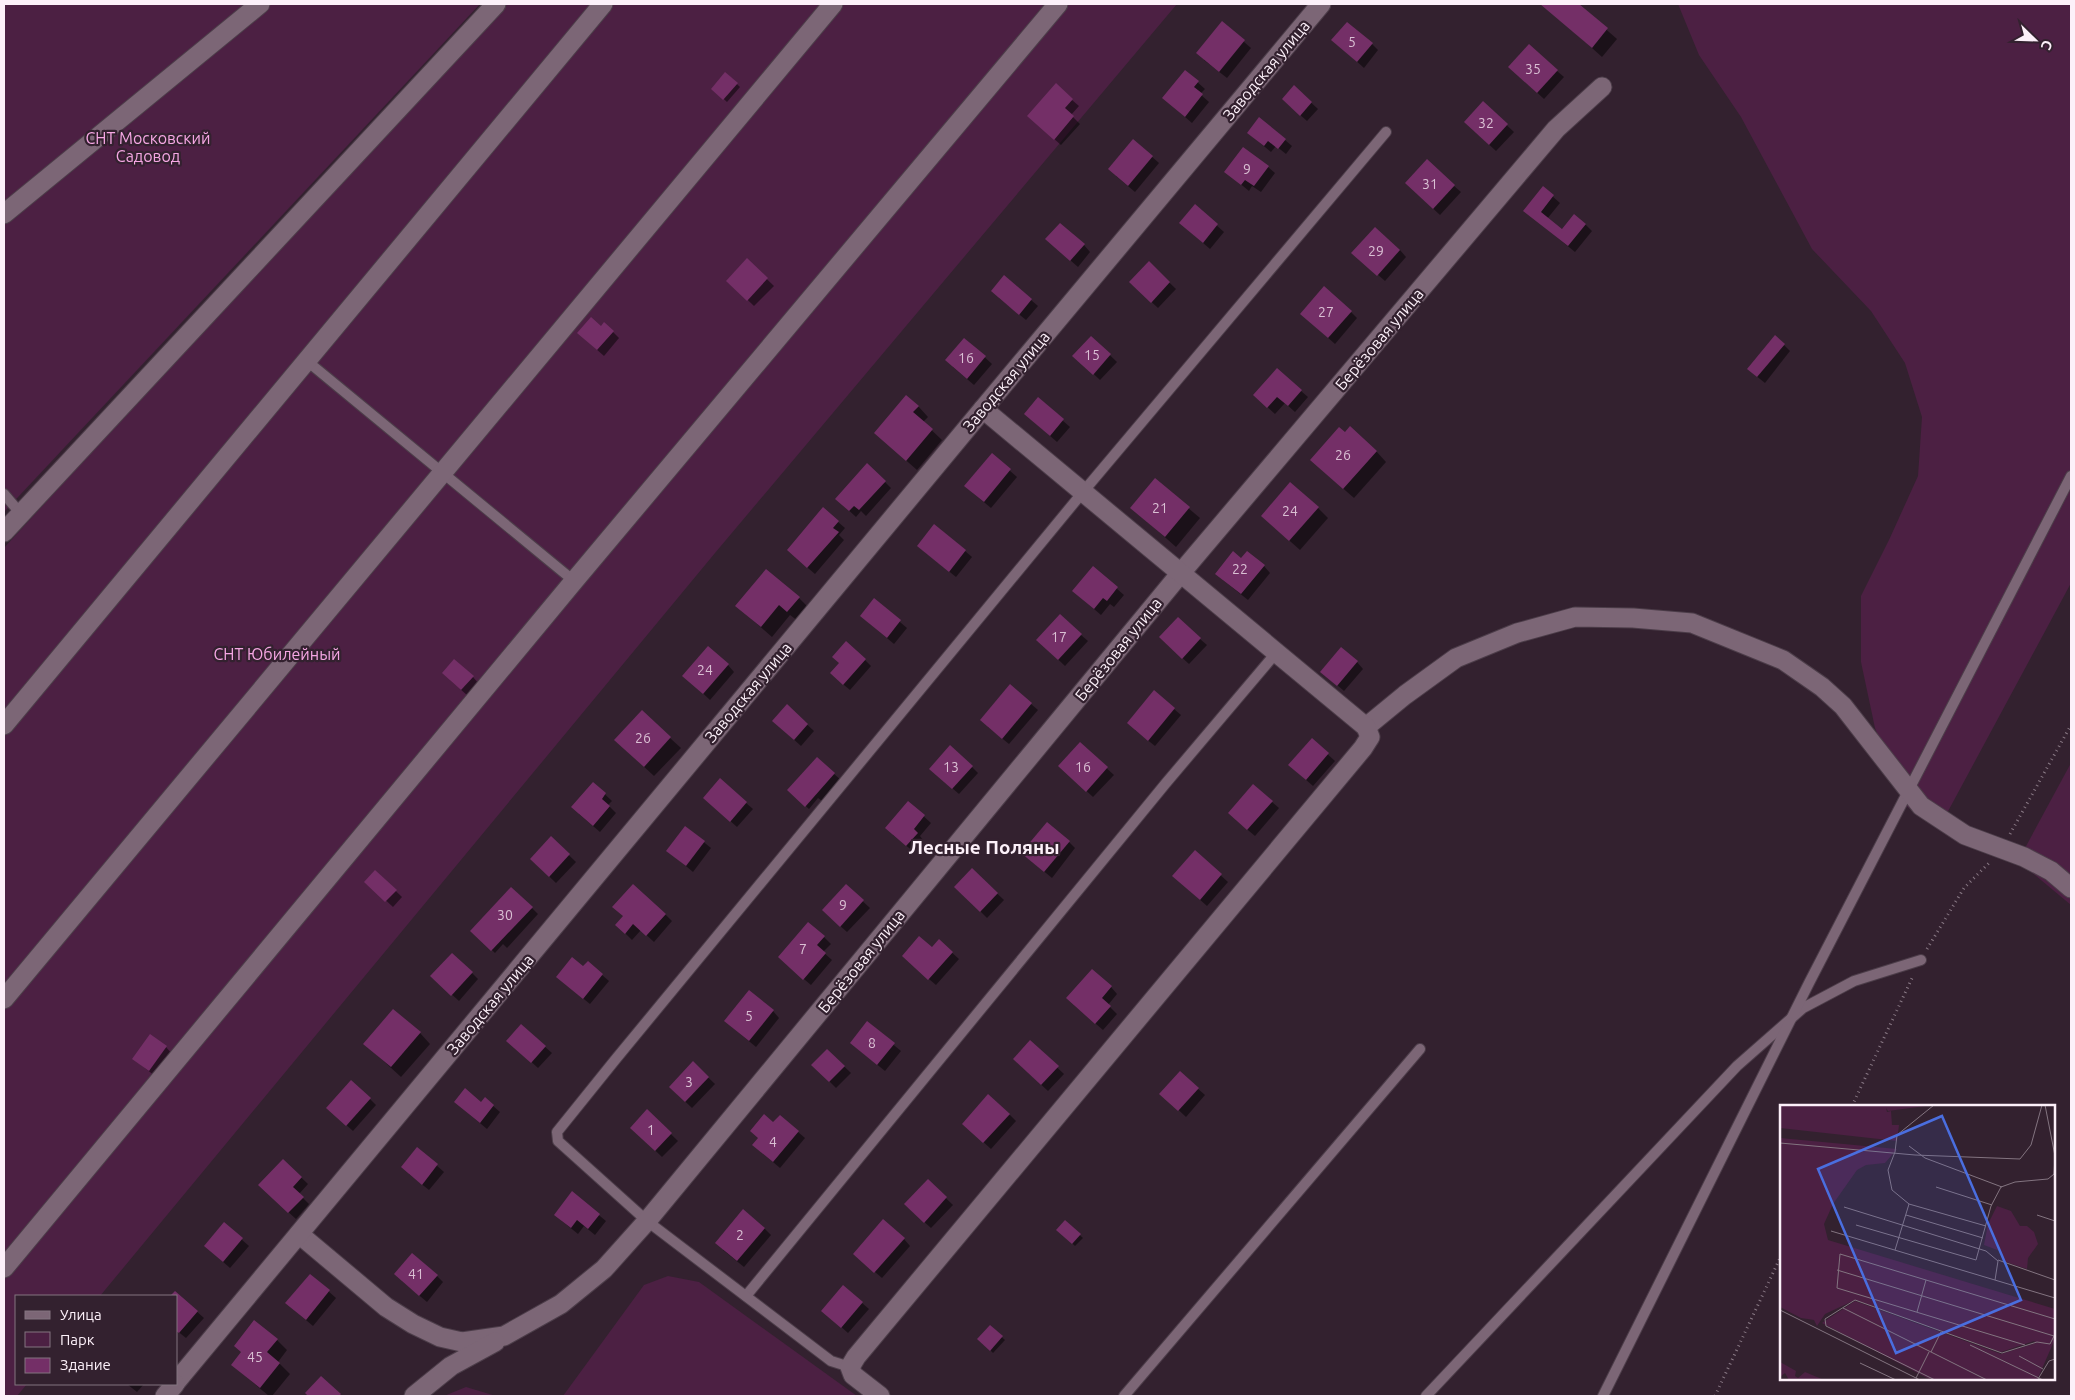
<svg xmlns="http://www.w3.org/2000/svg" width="2075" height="1400" font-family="Ubuntu,sans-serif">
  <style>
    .green { fill: #4c2043 }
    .shadow { fill: #0007 }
    .building { fill: #742f67 }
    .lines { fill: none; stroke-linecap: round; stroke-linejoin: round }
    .lane-casing { stroke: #4c3d49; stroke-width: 12 }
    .street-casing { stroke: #4c3d49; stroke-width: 21 }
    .path { stroke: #897985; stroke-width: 3; stroke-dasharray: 1 4; stroke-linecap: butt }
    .lane { stroke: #7c6676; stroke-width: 10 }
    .street { stroke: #7c6676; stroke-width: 19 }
    .labels { text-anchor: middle; stroke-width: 4.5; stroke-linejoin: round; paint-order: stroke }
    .number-label { font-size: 14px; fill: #dac0d4 }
    .street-label { font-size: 16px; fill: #fcf0f9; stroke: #33212f }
    .park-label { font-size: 16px; fill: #f6a7e4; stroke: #33212f }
    .quarter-label { font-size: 19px; font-weight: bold; fill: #fcf0f9; stroke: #33212f }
    .inset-road { fill: none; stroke: #837480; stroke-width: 1 }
    .view { fill: #4a6edf; fill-opacity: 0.15; stroke: #4a6edf; stroke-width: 2.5 }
    .inset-edge { fill: none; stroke: #fcf0f9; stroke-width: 2.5 }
  </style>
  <rect width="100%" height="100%" fill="#33212f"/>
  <g class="green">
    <path d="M4,4h476l-476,508z"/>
    <path d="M507,4h670l-462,549 -615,743h-84v88h11l-10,12h-13v-848l242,-265z"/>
    <path d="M1678,4h393v579l-132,245 -33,-22 -31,-78 -14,-66v-66l28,-56 29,-64 4,-59 -17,-54 -34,-52 -59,-62 -71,-132 -42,-62z"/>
    <path d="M2071,763v142l-53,-44z"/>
    <path d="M668,1276l31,6 158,114h-294l81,-111z"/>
    <path d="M466,1387l30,9h-52z"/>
  </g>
  <g class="shadow">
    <path d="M1543,4h34l40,35 -15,18z"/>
    <path d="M1222,23l29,25 -24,30 -23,-18z"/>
    <path d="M1333,40l39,4 6,6 -14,18z"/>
    <path d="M1185,71l20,18 -5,5 9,8 -17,21 -29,-25z"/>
    <path d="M1557,71l7,6 -20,22 -27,-25z"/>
    <path d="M726,74l14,13 -13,15 -14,-13z"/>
    <path d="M1294,87l24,22 -11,12 -17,-15z"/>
    <path d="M1072,100l7,6 -8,9 9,9 -19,21 -26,-23z"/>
    <path d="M1483,103l31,29 -18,19 -24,-22z"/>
    <path d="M1248,133l37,7 7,6 -6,8 -10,-8 -5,6z"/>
    <path d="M1134,141l25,22 -24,29 -19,-16z"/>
    <path d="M1268,167l7,6 -14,19 -9,-6 -3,5 -23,-19z"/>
    <path d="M1454,186l7,6 -21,23 -27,-25z"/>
    <path d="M1543,188l17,15 -13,16 16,11 22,-6 7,7 -17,21 -50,-41z"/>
    <path d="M1195,206l29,26 -14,17 -23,-20z"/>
    <path d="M1084,245l6,7 -12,15 -24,-21z"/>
    <path d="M1400,250l6,7 -21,24 -25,-22z"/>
    <path d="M747,260l27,26 -20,20 -26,-25z"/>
    <path d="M1149,263l27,26 -18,19 -28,-26z"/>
    <path d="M999,298l32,2 7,6 -12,14z"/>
    <path d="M1351,312l6,6 -22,26 -27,-24z"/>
    <path d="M601,328l12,4 6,6 -15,18 -18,-16z"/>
    <path d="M1091,337l26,25 -17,18 -19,-18z"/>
    <path d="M965,339l27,25 -18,21 -21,-18z"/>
    <path d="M1784,345l6,6 -25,32 -10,-8z"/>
    <path d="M1301,391l7,6 -13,15 -10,-9 -10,11 -21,-19z"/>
    <path d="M1038,399l32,28 -13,15 -25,-22z"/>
    <path d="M918,406l10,11 -5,5 19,18 -25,30 -42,-37z"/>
    <path d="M1376,451l10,11 -32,36 -32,-28z"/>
    <path d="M992,455l25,22 -26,31 -18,-15z"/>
    <path d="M1155,480l45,38 -24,29 -44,-39z"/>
    <path d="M885,482l6,6 -25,28 -5,-5 -5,6 -13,-12z"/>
    <path d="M1318,508l10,10 -28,32 -38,-34z"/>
    <path d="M823,509l22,19 -6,7 5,5 -29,34 -20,-17z"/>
    <path d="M965,551l7,6 -16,20 -31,-25z"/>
    <path d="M1242,560l22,6 6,7 -22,27 -25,-20z"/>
    <path d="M1093,568l31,27 -10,12 -4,-3 -9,11 -21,-18z"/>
    <path d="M799,598l10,10 -11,13 -8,-6 -18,22 -35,-31z"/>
    <path d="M874,600l33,28 -13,16 -26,-22z"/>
    <path d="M1081,635l7,6 -23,25 -21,-20z"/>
    <path d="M1200,639l7,6 -18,19 -22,-20z"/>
    <path d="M865,660l6,6 -21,24 -12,-10z"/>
    <path d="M1357,662l6,7 -19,22 -15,-13z"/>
    <path d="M728,665l6,7 -24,28 -19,-18z"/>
    <path d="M473,677l6,7 -11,12 -18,-16z"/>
    <path d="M1031,704l7,6 -29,34 -21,-17z"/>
    <path d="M787,706l27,25 -13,15 -21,-19z"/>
    <path d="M1174,709l7,6 -26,31 -20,-16z"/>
    <path d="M670,738l11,10 -27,28 -28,-26z"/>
    <path d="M1312,740l23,21 -22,25 -17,-15z"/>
    <path d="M1080,744l34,31 -21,22 -26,-24z"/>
    <path d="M972,767l6,6 -19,21 -22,-19z"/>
    <path d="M834,774l7,6 -19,21 -4,-3 -9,11 -21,-19z"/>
    <path d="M593,783l19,18 -4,4 8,8 -16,19 -21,-18z"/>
    <path d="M908,802l23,21 -11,13 3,4 -9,12 -21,-17z"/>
    <path d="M1272,802l7,6 -24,28 -19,-16z"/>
    <path d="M746,803l7,6 -16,18 -26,-23z"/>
    <path d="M685,827l26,21 -18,24 -25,-21z"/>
    <path d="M551,838l25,24 -20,21 -25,-24z"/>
    <path d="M1069,842l6,6 -23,30 -23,-19z"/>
    <path d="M1195,852l33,30 -21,24 -27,-24z"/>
    <path d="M972,870l32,30 -17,18 -31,-31z"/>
    <path d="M376,872l26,25 -9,10 -27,-25z"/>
    <path d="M846,886l24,22 -23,24 -17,-15z"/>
    <path d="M532,908l6,6 -31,34 -4,-4 -8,9 -23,-22z"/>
    <path d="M665,914l7,7 -18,21 -13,-12 -9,10 -15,-15z"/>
    <path d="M824,937l7,7 -8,8 9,8 -21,25 -25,-21z"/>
    <path d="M939,941l20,18 -23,26 -26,-22 22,-14z"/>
    <path d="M588,963l21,18 -19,23 -26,-21z"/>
    <path d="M472,973l6,6 -19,22 -21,-19z"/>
    <path d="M1111,987l6,7 -9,11 9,9 -14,16 -29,-25z"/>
    <path d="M773,1011l6,7 -23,29 -24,-20z"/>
    <path d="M867,1023l34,28 -16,20 -27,-22z"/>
    <path d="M521,1026l31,27 -14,15 -23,-21z"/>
    <path d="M420,1033l10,11 -29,33 -36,-33z"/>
    <path d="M1030,1042l34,32 -16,17 -27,-25z"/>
    <path d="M166,1047l6,7 -16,23 -22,-18z"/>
    <path d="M827,1050l24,23 -15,15 -23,-23z"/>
    <path d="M693,1063l22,21 -23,24 -22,-21z"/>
    <path d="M1180,1073l25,22 -19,22 -18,-17z"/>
    <path d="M370,1099l6,6 -23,26 -19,-17z"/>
    <path d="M485,1099l15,13 -13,17 -25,-21 19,-5z"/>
    <path d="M647,1111l31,30 -16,16 -30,-29z"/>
    <path d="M1009,1114l7,7 -25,28 -21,-19z"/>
    <path d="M774,1124l24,8 7,6 -25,30 -19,-16z"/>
    <path d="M417,1148l27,24 -15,18 -20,-16z"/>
    <path d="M283,1160l25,24 -9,10 10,10 -13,15 -30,-27z"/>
    <path d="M928,1181l25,24 -22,23 -19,-17z"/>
    <path d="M572,1193l34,28 -11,14 -11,-9 -6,8 -16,-13z"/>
    <path d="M1065,1222l18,16 -8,8 -17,-16z"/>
    <path d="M224,1224l25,22 -19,22 -25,-22z"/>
    <path d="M764,1228l7,7 -27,32 -21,-17z"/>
    <path d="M904,1239l6,7 -28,32 -21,-18z"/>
    <path d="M310,1275l26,23 -23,28 -19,-16z"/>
    <path d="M437,1276l6,6 -16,20 -25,-21z"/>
    <path d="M175,1292l29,26 -18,20 -10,-8v-34h-4z"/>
    <path d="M862,1303l7,6 -21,24 -18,-16z"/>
    <path d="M990,1327l15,13 -12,13 -14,-14z"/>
    <path d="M277,1340l10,10 -9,12 12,12 -18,22h-3l-37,-31z"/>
    <path d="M127,1384h17l-7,8z"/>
  </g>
  <g class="building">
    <path d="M1540,4h39l29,24 -16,20z"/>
    <path d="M1222,21l23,19 -26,32 -23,-19z"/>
    <path d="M1347,22l26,21 -16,19 -26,-22z"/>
    <path d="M1529,44l29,26 -21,23 -29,-26z"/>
    <path d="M1185,70l14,11 -5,6 9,7 -18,23 -23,-19z"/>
    <path d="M725,72l13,11 -15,17 -12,-11z"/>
    <path d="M1056,83l17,16 -8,9 9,8 -20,24 -27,-24z"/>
    <path d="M1294,85l18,17 -12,14 -18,-17z"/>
    <path d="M1483,101l25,23 -19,21 -25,-23z"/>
    <path d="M1259,117l27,22 -8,10 -10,-8 -4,5 -17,-13z"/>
    <path d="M1133,139l20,17 -25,30 -20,-17z"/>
    <path d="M1243,147l26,19 -15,20 -9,-6 -4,5 -17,-13z"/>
    <path d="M1427,159l28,26 -22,24 -28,-26z"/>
    <path d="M1543,186l11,9 -13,17 21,17 12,-15 12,10 -18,22 -45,-35z"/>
    <path d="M1195,204l23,20 -15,19 -24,-20z"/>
    <path d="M1060,223l25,21 -15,17 -25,-22z"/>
    <path d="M1375,227l25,23 -23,26 -26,-23z"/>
    <path d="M747,258l21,20 -21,23 -21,-20z"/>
    <path d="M1149,261l21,21 -19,21 -22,-21z"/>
    <path d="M1004,275l28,24 -13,16 -28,-24z"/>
    <path d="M1324,286l28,25 -24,27 -28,-24z"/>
    <path d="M591,317l10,9 3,-4 10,9 -17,19 -20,-17z"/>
    <path d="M1775,335l10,9 -28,33 -10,-8z"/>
    <path d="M1091,336l20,18 -18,21 -21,-19z"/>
    <path d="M964,338l22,18 -19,23 -22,-19z"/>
    <path d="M1277,368l25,22 -14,16 -11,-9 -10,11 -14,-13z"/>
    <path d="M906,395l13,11 -6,6 20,17 -27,32 -32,-28z"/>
    <path d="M1038,397l26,22 -14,17 -26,-22z"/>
    <path d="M1350,426l27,25 -34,38 -33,-29 29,-33 6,5z"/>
    <path d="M992,453l19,16 -27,33 -20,-16z"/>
    <path d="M867,463l19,18 -27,29 -5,-4 -5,5 -14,-12z"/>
    <path d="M1155,478l35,29 -25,30 -35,-29z"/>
    <path d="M1290,482l29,25 -30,34 -28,-25z"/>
    <path d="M823,507l16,14 -6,7 6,4 -32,36 -20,-18z"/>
    <path d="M934,524l32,26 -17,22 -32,-26z"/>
    <path d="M1233,551l8,7 6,-7 18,14 -24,29 -26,-20z"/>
    <path d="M1093,566l25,21 -11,14 -4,-3 -9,11 -22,-18z"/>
    <path d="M766,569l34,28 -13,15 -8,-7 -18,22 -26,-21z"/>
    <path d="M874,598l27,22 -14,18 -27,-22z"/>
    <path d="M1060,614l22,20 -24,26 -22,-20z"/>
    <path d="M1178,617l23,21 -19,21 -23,-22z"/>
    <path d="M846,641l20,18 -23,26 -13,-12 9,-10 -7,-6z"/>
    <path d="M708,646l21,18 -26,30 -21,-18z"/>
    <path d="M1341,647l17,14 -21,25 -17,-14z"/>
    <path d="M454,659l20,17 -13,14 -19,-17z"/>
    <path d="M1010,684l22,19 -30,36 -22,-19z"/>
    <path d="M1154,690l21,18 -27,33 -21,-18z"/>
    <path d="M787,704l21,20 -14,16 -22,-19z"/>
    <path d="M642,710l29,27 -27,30 -30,-27z"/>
    <path d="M1312,738l17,15 -23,27 -18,-15z"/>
    <path d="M1080,742l28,25 -22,25 -28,-26z"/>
    <path d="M950,745l23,21 -21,23 -23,-20z"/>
    <path d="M817,757l18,16 -30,34 -18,-17z"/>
    <path d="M720,778l27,24 -17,20 -27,-24z"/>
    <path d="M593,782l13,11 -4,6 8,7 -17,20 -22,-19z"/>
    <path d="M1253,784l20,17 -26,29 -19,-17z"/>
    <path d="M908,801l17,14 -11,14 4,4 -12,13 -21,-18z"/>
    <path d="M1047,822l23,19 -26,31 -23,-19z"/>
    <path d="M685,826l20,15 -19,25 -20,-15z"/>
    <path d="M551,836l19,18 -21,23 -19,-18z"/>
    <path d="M1195,850l27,24 -22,26 -28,-24z"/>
    <path d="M972,868l26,25 -18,19 -26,-25z"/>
    <path d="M375,870l22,20 -12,12 -21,-20z"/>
    <path d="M633,884l33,30 -20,22 -13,-12 -8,10 -10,-9 8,-9 -11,-9z"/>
    <path d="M846,884l18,16 -24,27 -18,-17z"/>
    <path d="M511,887l22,20 -42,44 -21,-20z"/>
    <path d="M808,922l17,14 -8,9 9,8 -23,27 -25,-23z"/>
    <path d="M919,936l13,11 7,-8 14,13 -25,28 -26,-24z"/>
    <path d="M452,953l21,19 -22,24 -21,-20z"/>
    <path d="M572,957l11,9 5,-5 15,13 -20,25 -27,-22z"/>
    <path d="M1092,969l20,17 -10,12 9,8 -16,18 -29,-26z"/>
    <path d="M749,990l25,20 -25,31 -25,-20z"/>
    <path d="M393,1009l28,23 -30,35 -28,-23z"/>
    <path d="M867,1021l28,22 -18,22 -27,-22z"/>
    <path d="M521,1024l25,22 -15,17 -25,-22z"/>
    <path d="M150,1034l17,12 -18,25 -17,-12z"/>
    <path d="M1030,1040l29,26 -18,19 -28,-26z"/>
    <path d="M827,1049l18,17 -16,16 -18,-17z"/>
    <path d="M693,1061l16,16 -24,25 -16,-15z"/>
    <path d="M1180,1071l19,17 -21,23 -19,-17z"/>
    <path d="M351,1080l20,18 -25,28 -20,-18z"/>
    <path d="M465,1088l16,14 4,-5 9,8 -14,18 -26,-21z"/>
    <path d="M988,1094l22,20 -27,29 -21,-19z"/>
    <path d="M647,1109l25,24 -17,18 -25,-23z"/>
    <path d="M764,1114l9,8 7,-7 19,16 -26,31 -21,-17 6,-7 -8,-7z"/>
    <path d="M417,1147l21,17 -16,21 -21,-18z"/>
    <path d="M283,1159l19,18 -9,10 11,10 -16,16 -30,-28z"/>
    <path d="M928,1179l19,18 -23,26 -20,-19z"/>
    <path d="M572,1191l28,23 -12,15 -11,-9 -6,8 -17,-13z"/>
    <path d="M743,1209l22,19 -28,33 -22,-18z"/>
    <path d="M883,1219l22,19 -31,35 -21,-19z"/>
    <path d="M1065,1220l16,14 -9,10 -16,-14z"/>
    <path d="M224,1222l19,16 -20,24 -19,-16z"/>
    <path d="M412,1253l26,22 -19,21 -25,-22z"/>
    <path d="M310,1274l20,16 -24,30 -21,-17z"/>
    <path d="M843,1285l20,17 -22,26 -20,-17z"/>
    <path d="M175,1291l23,20 -19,22 -3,-2v-35h-6z"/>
    <path d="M254,1320l24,19 -11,13 13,11 -20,25 -29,-23 10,-13 -7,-6z"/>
    <path d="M990,1325l13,11 -13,15 -13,-12z"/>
    <path d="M321,1376l20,18 -2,2h-31l-3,-3z"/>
  </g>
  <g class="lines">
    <g class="lane-casing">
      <g id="lane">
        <path d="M307,361l267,220"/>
        <path d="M4,494l17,20"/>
        <path d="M746,1296l420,-513 110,-130"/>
        <path d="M850,1367l-19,-6 -184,-140 -89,-80 -1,-9 58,-72 468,-568 303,-360"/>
        <path d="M1124,1396l296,-347"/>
        <path d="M1426,1396l311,-330 66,-58 51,-27 67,-21"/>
        <path d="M1603,1396l206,-413 262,-507"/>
      </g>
    </g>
    <g class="street-casing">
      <g id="street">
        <path d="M4,214l256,-210"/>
        <path d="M4,532l492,-528"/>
        <path d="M4,725l599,-721"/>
        <path d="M1366,727l39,-32 51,-37 61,-25 58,-16 58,1 59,5 91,37 39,27 21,19 78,100 44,29 59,22 27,14 20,17"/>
        <path d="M4,999l829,-995"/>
        <path d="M299,1234l87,73 27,17 27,13 22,5 42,-6 57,-32 43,-35 43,-48 533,-647 376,-445 46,-42"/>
        <path d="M4,1268l570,-687 484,-577"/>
        <path d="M176,1382l807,-973 338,-405"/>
        <path d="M165,1396l10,-12"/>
        <path d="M414,1396l37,-30 44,-24"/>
        <path d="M880,1396l-27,-21 -3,-8 6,-10 507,-609 7,-11 -4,-10 -383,-318"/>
      </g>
    </g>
    <g class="path">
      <path d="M2010,834l61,-109"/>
      <path d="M1927,949l37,-61 25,-25"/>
      <path d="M1852,1106l61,-130"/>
      <path d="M1715,1396l66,-140"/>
    </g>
    <use href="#lane" class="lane"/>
    <use href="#street" class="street"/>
  </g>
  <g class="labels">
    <g class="number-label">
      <text x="1352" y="47">5</text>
      <text x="1533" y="74">35</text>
      <text x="1486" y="128">32</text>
      <text x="1247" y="174">9</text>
      <text x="1430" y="189">31</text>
      <text x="1376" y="256">29</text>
      <text x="1326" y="317">27</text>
      <text x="1092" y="360">15</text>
      <text x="966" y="363">16</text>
      <text x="1343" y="460">26</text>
      <text x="1160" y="513">21</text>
      <text x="1290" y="516">24</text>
      <text x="1240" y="574">22</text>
      <text x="1059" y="642">17</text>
      <text x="705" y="675">24</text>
      <text x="643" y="743">26</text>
      <text x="951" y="772">13</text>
      <text x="1083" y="772">16</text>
      <text x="843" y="910">9</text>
      <text x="505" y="920">30</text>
      <text x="803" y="954">7</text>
      <text x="749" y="1021">5</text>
      <text x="872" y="1048">8</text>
      <text x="689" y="1087">3</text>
      <text x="651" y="1135">1</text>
      <text x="773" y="1147">4</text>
      <text x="740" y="1240">2</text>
      <text x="416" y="1279">41</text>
      <text x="255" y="1362">45</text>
    </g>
    <g class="street-label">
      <text transform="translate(1266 70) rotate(-50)" y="6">Заводская улица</text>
      <text transform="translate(1379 339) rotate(-50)" y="6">Берёзовая улица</text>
      <text transform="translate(1006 381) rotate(-50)" y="6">Заводская улица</text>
      <text transform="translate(1118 649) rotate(-51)" y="6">Берёзовая улица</text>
      <text transform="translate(748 692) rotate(-50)" y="6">Заводская улица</text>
      <text transform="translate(861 961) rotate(-51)" y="6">Берёзовая улица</text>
      <text transform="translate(490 1004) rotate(-50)" y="6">Заводская улица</text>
    </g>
    <g class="park-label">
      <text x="148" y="144">СНТ Московский<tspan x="148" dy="18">Садовод</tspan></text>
      <text x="277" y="660">СНТ Юбилейный</text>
    </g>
    <g class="quarter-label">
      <text x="984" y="854">Лесные Поляны</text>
    </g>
  </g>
  <g transform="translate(1780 1105)">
    <rect width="275" height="275" fill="#33212f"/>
    <path d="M0,0h153l-45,6 -2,-3 1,4 4,-1 1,14h7l-2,16 -117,-13zM0,33l117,11 -12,14 -19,2 -9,5 -24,34 -9,20 4,16 227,69v30l-18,41h-106l-109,-57 33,-22 146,53 35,-11 -2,-2 -33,11 -146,-52 -30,14 -8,12 -3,-6 -13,-2 -21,-11zM217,101l14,5 9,15h7l7,6 4,12 -10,14 -1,11 -24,-8 -3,-10 -16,-6 4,-21zM0,257l16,9 -1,5 3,2 7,-6 19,8h-35l-4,-7 -5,4z" fill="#4c2043"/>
    <path class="inset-road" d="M154,0l-37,30 -2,17 -7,18 4,20 17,14 77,22M0,38l135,12 105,4 11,-14 11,-40M129,41l16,12 77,29M156,82l56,18M64,102l142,44 12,10 -3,19M126,110l77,23M257,110l18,6M76,120l120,35 15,-54 10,-19 14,-5 33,-3 6,-5 1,-18 -10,-51M51,126l224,67M115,145l14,-46M218,155l57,20M57,165l217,66M63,203l144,72M0,205l140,70M137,207l9,-32M190,240l73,35M245,240l-188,-57 3,-34 215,65M151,247l10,-20M239,251l24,13M80,258l36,17M136,273l13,-26M258,274l11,-18 6,-2M155,275l-109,-54 -1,-7 30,-19 147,53 35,-11 13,2 4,-8"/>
    <path class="view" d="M162,11l79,184 -125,53 -78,-184z"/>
    <rect width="275" height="275" class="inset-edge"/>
  </g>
  <rect width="2075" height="1400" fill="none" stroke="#fcf0f9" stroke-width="10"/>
  <rect x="15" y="1295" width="162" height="90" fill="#33212f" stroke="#837480"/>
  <rect x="25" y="1311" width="25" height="8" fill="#7c6676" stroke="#837480"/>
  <text x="60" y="1320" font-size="15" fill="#fcf0f9">Улица</text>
  <rect x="25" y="1332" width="25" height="15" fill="#4c2043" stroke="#837480"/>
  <text x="60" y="1345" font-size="15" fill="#fcf0f9">Парк</text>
  <rect x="25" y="1358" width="25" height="15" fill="#742f67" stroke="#837480"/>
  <text x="60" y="1370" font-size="15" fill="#fcf0f9">Здание</text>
  <g transform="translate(2035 40) rotate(113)" stroke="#33212f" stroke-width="4" paint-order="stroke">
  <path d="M0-4L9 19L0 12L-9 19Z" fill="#fcf0f9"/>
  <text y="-8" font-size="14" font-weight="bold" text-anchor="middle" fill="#fcf0f9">С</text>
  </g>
</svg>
